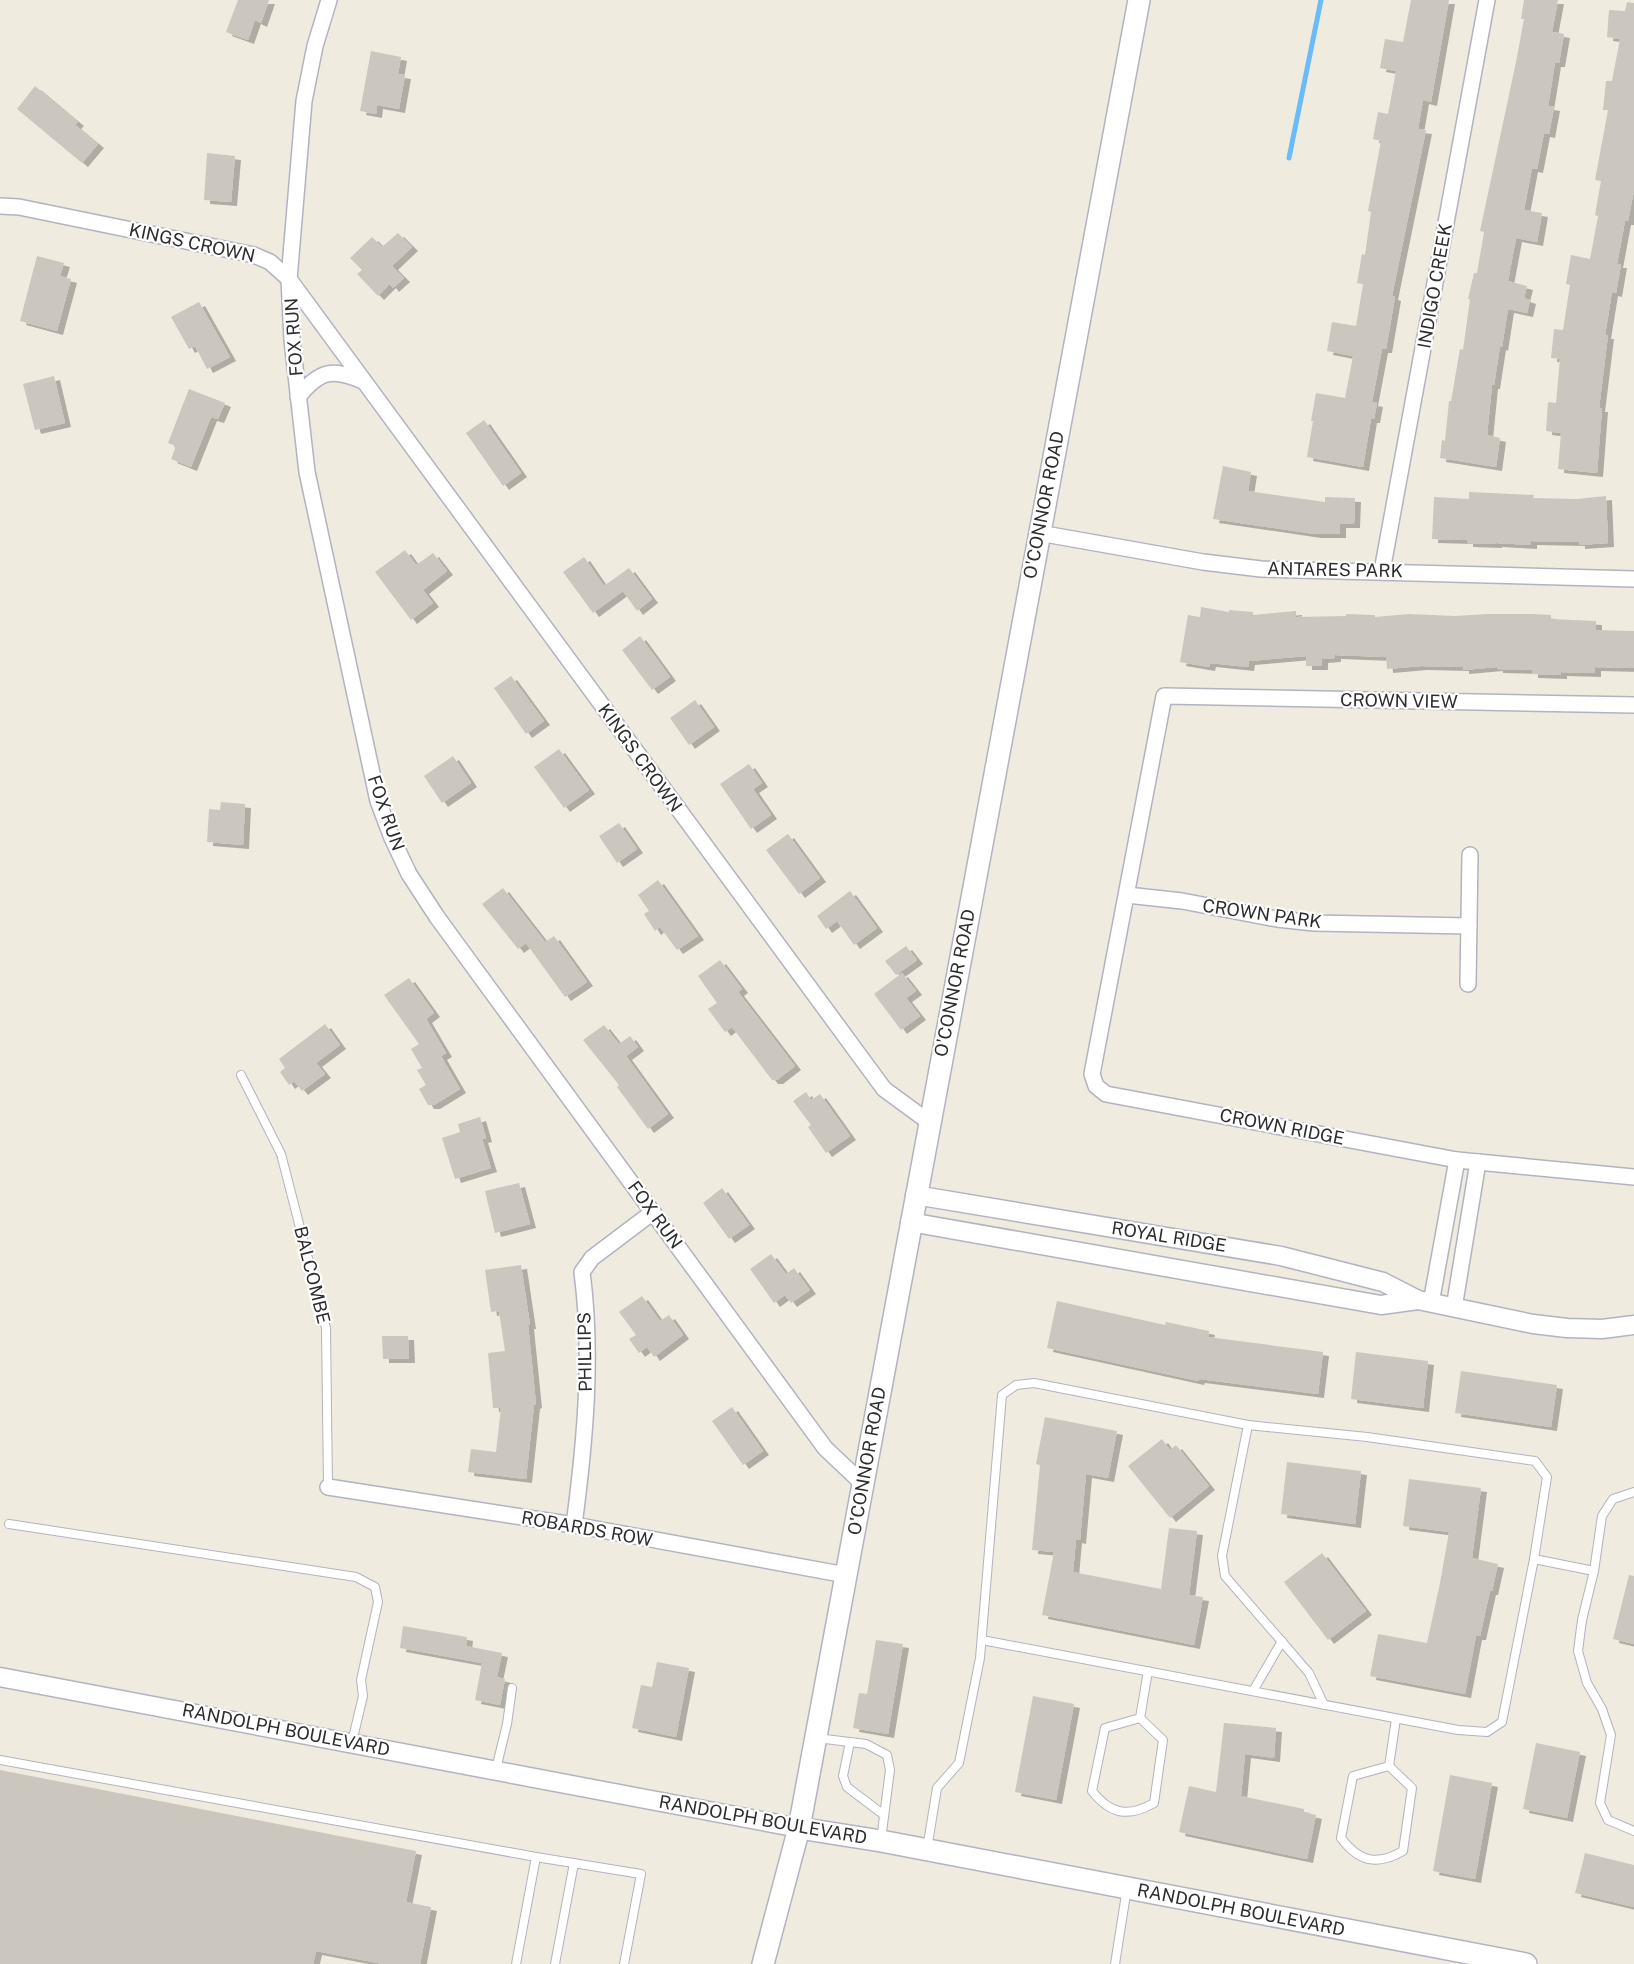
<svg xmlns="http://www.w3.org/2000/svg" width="1634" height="1964" font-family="'Public Sans',sans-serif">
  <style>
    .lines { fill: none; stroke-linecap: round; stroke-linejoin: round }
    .stream { stroke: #69bcf9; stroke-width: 5 }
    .building { fill: #cbc7be; filter: url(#shadow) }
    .service-casing { stroke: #b2b3c1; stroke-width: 10 }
    .minor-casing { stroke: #b2b3c1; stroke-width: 18 }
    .tertiary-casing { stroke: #b2b3c1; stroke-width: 21 }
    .secondary-casing { stroke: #b2b3c1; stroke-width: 24 }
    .service { stroke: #fff; stroke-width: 8 }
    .minor { stroke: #fff; stroke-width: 15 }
    .tertiary { stroke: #fff; stroke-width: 18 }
    .secondary { stroke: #fff; stroke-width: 21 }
    .labels { text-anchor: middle; stroke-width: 4.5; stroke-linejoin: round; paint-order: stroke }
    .street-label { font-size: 18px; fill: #2d2d2d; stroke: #fff }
  </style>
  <defs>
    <filter id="shadow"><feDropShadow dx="6" dy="4" stdDeviation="0" flood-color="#0004"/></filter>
  </defs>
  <rect width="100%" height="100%" fill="#efebde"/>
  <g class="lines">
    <path class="stream" d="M1289,158l32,-158"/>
  </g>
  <g class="building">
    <path d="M238,0h31l-8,23 -6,-3 -7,20 -22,-8z"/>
    <path d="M1411,0h38l-18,102 -8,-2 -5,29 8,1 -34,166 3,1 -9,52h-4l-10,53 5,1 -3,16h-3l-8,48 -56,-10 6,-36h-2l5,-28 29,5 8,-42 -26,-5 5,-29 24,4 7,-42 -6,-1 5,-29 3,1 6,-43 -3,-1 13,-70 -8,-2 5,-27 10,2 8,-43 -16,-3 5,-29 18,3z"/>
    <path d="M1524,0h34l-6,32 12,2 -5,29h-4l-7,43 6,1 -5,27 -5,-1 -7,36 -5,-1 -8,42 18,3 -5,29 -21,-4 -8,43 19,5 -3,12 6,2 -3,13 -19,-4 -6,38 -2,-1 -6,39h-2l-5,50 13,3 -4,29 -56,-9 2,-18 3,1 4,-40h2l9,-52 3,1 7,-51h-2l6,-26h3l7,-41 -4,-1 36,-169 8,-43h-3z"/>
    <path d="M1627,2l7,1v187l-6,31h-3l-8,43h4l-5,29 -4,-1 -7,43h3l-9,73h3l-5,65 -39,-4 3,-36 -15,-2 2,-29 8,1 4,-44 -9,-1 3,-29 9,1 7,-45 -4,-1 5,-29 19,4 8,-43 -3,-1 6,-34 -6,-1 13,-70h-5l3,-29h6l8,-42 -13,-2 2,-27 16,1z"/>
    <path d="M371,51l30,6 -3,17 7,1 -6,34 -22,-4 -1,9 -16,-3z"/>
    <path d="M35,86l43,36 -3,3 23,19 -16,19 -65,-54z"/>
    <path d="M207,153l28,3 -4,46 -27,-2z"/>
    <path d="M398,233l14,14 -20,19 12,12 -11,10 -3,-4 -12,12 -21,-22 5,-4 -12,-12 22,-21 10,10z"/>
    <path d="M37,256l27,7 -4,13 11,3 -14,52 -37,-10z"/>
    <path d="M199,302l31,55 -23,12 -12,-23 -6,3 -18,-32z"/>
    <path d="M54,376l11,47 -30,7 -12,-46z"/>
    <path d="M189,389l36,14 -7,16 -7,-2 -20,50 -20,-8 5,-13 -8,-3z"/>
    <path d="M484,420l37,53 -18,13 -37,-53z"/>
    <path d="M1223,466l28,6 -3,19 77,11v-5l30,1 -1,26h-14v10h-25l-102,-15z"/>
    <path d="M1469,492l65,3 -1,3 44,1 29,-3 2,47 -29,2v-3l-48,-1v4l-35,-2v1l-29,-1v-3l-35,-1 2,-42 35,2z"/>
    <path d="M405,550l11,15 17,-12 14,18 -24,19 10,13 -22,17 -36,-48z"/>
    <path d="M584,557l20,29 25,-18 23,31 -15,12 -14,-20 -30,22 -30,-41z"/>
    <path d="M1201,607l28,5v-2l24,2v3l43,-4v6l50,-1v-2l29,1v2l34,-3 46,2 33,-2h45l18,1v4l45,2v9l38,1v37l-39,-1v6l-34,-1v3l-29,-1v-4l-35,-1v-2l-34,3v-3l-42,-1 -34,3 -1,-12 -51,-2v3l-13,1v7h-16v-10l-57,5 -1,6 -38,-4 -1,4 -29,-5 8,-47 12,2z"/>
    <path d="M640,636l30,41 -18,13 -30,-40z"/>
    <path d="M511,676l33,45 -18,13 -32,-46z"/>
    <path d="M695,700l19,27 -25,18 -19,-27z"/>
    <path d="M559,749l30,41 -25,18 -30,-41z"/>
    <path d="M453,756l18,27 -29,20 -18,-27z"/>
    <path d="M749,764l13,19 -9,6 18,26 -20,14 -31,-45z"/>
    <path d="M221,802l24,2 -2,41 -36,-3 2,-33 11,1z"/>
    <path d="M619,823l18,26 -20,14 -18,-27z"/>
    <path d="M788,834l32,44 -21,16 -33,-44z"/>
    <path d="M658,880l40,56 -21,14 -17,-23 -5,4 -11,-17 5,-3 -11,-16z"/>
    <path d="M503,888l42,54 9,-6 33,46 -22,15 -39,-54 -8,6 -36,-45z"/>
    <path d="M850,891l27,37 -23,17 -17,-24 -11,8 -9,-13z"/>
    <path d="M906,946l11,14 -21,15 -11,-14z"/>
    <path d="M720,960l22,29 -4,3 57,74 -18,14h-5l-40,-53 -7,5 -17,-23 9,-6 -19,-27z"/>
    <path d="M902,973l14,18 -10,7 14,18 -19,14 -27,-36z"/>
    <path d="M409,978l25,35 -8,6 20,34 -5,3 19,33 -26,16h-6l-9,-16 7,-4 -9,-15 5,-2 -11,-19 8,-5 -35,-49z"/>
    <path d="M325,1024l15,21 -24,18 9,11 -23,17 -8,-10 -5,4 -9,-13 5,-4 -6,-9z"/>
    <path d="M604,1025l15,19 11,-8 8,11 -12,9 42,58 -20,15 -31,-42 2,-2 -36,-45z"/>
    <path d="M806,1092l5,8 9,-6 30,42 -24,17 -18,-26 3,-2 -18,-24z"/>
    <path d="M480,1117l6,21 -4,1 9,29 -36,11 -13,-41 18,-6 -2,-8z"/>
    <path d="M519,1183l11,41 -35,9 -10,-42z"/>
    <path d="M722,1188l27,37 -20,14 -26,-36z"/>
    <path d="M771,1254l15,20 8,-6 16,22 -19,13 -6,-8 -11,8 -24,-34z"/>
    <path d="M521,1265l9,60h-2l8,79 -2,1 -8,74 -58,-7 3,-23 25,3 5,-44h-8l-5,-55 17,-2 -6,-40 -8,1 -6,-42z"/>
    <path d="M642,1296l18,25 9,-6 14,20 -29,22 -7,-10 -8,6 -10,-14 7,-4 -17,-23z"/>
    <path d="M1057,1301l108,24 1,-3 43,9 -1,6 115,15 -5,42 -119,-15 -1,2 -151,-33z"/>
    <path d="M382,1336h26l1,23h-26z"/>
    <path d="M1356,1352l72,9 -5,47 -72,-9z"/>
    <path d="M1461,1371l96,14 -6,42 -96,-14z"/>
    <path d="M732,1407l31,44 -20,14 -31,-44z"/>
    <path d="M1045,1417l72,14 -9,47 -22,-4 -6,66 -4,-1 -3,33 88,17 8,-61 28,3 -8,64 14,2 -9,48 -152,-30 12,-63 -22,-2 8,-85 -4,-1z"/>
    <path d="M1162,1439l8,11 6,-5 33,41 -39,32 -42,-52z"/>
    <path d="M1287,1462l74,9 -6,53 -74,-10z"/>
    <path d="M1409,1479l72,9 -9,70 26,6 -6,27h-2l-10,45h-4l-11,58 -95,-18 8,-42 49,9 13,-60 9,-51 -46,-6z"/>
    <path d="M1322,1553l44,58 -38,29 -44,-58z"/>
    <path d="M1629,1575l5,1v68l-21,-5z"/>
    <path d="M403,1626l64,11 -1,9 36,7 -5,24 8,2 -5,26 -25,-5 7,-37 -82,-15z"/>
    <path d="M876,1640l27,4 -15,90 -35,-6 6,-35 8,1z"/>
    <path d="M657,1662l32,6 -13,69 -44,-9 9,-43 11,2z"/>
    <path d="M1033,1696l41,8 -18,96 -41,-8z"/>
    <path d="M1224,1723l52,5 -2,30 -29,-4 -4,42 63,13v3l12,3 -9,44 -128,-27 10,-46 27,6z"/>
    <path d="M1536,1743l44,9 -13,66 -44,-9z"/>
    <path d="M0,1770l416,81 -10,51 25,5 -11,57h-37l-67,-13 -3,13h-313z"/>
    <path d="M1450,1775l42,8 -17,96 -42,-8z"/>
    <path d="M1585,1853l49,12v42l-59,-14z"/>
  </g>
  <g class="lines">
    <g class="service-casing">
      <g id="service">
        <path d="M241,1075l40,79 45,174 2,159"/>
        <path d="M1248,1425l-26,131 3,20 84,97 15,32"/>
        <path d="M1634,1492l-21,7 -11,17 -8,55 -12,49 -4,31 9,32 15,26 9,26 -11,68 8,17 26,11"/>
        <path d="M9,1524l347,53 19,10 3,15 -17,78 2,16 -11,46"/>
        <path d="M1534,1559l60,12"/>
        <path d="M1253,1691l29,-50"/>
        <path d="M1140,1718l-35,10 -13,63c18,23 36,27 62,12l9,-63 -23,-22 8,-47"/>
        <path d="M817,1738l49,6 21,11 3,15 -9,70"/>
        <path d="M850,1742l-7,34 4,11 37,28"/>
        <path d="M0,1760l536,97 -20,107"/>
        <path d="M1389,1766l-36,10 -12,62c18,24 36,28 62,13l9,-63 -23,-22 7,-47"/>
        <path d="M496,1769l11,-45 5,-36"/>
        <path d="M927,1849l10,-61 22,-25 21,-105 22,-263 14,-10 18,-2 214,42 119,12 168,24 12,16 -13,82 -32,163 -15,10 -29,-2 -476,-90"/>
        <path d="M536,1857l105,17 -17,90"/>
        <path d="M555,1964l19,-101"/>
        <path d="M1115,1964l12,-76"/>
      </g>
    </g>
    <g class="minor-casing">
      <g id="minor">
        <path d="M329,0l-14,46 -11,55 -15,178 3,61 15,132 71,329 14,37 17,36 28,43 388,531 38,36"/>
        <path d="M0,206l19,1 235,48 16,7 19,17 595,810 45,33"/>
        <path d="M298,397c22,-27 34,-29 65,-16"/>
        <path d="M1039,533l164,29 58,7 373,10"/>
        <path d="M1382,571l105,-571"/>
        <path d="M1634,705l-470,-9 -72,378 4,12 10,8 351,66 177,17"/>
        <path d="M1127,895l55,6 95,18 37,4 155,3"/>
        <path d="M1468,984l2,-129"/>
        <path d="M1431,1303l26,-143"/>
        <path d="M1454,1308l24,-146"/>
        <path d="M328,1487l246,38 272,50"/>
        <path d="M574,1525c11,-83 19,-169 8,-253l10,-14 61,-46"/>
      </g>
    </g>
    <g class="tertiary-casing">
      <g id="tertiary">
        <path d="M915,1195l366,61 102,26 35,18 115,24 34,4 35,1 32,-4"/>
        <path d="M910,1222l471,83 37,-5"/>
        <path d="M0,1677l799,151"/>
      </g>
    </g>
    <g class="secondary-casing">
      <g id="secondary">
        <path d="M799,1828l82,13 645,123"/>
        <path d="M763,1964l36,-136 340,-1828"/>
      </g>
    </g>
    <use href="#service" class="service"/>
    <use href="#minor" class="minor"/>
    <use href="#tertiary" class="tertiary"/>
    <use href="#secondary" class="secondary"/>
  </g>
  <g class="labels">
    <g class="street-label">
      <text transform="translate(192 243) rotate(12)" y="6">KINGS CROWN</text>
      <text transform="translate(1435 286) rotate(-80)" y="6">INDIGO CREEK</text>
      <text transform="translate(294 337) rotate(-94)" y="6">FOX RUN</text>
      <text transform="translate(1044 505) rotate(-79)" y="6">O'CONNOR ROAD</text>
      <text transform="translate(1335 570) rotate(1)" y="6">ANTARES PARK</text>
      <text transform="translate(1399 701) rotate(1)" y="6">CROWN VIEW</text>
      <text transform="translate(640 758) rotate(54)" y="6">KINGS CROWN</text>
      <text transform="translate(386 813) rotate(71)" y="6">FOX RUN</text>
      <text transform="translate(1262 914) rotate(8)" y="6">CROWN PARK</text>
      <text transform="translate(955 983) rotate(-79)" y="6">O'CONNOR ROAD</text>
      <text transform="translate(1282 1127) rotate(11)" y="6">CROWN RIDGE</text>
      <text transform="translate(655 1215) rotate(54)" y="6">FOX RUN</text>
      <text transform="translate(1169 1237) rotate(9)" y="6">ROYAL RIDGE</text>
      <text transform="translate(312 1275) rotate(76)" y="6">BALCOMBE</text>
      <text transform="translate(585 1352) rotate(-91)" y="6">PHILLIPS</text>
      <text transform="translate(867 1461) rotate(-80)" y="6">O'CONNOR ROAD</text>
      <text transform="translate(587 1529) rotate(10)" y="6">ROBARDS ROW</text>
      <text transform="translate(286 1730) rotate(11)" y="6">RANDOLPH BOULEVARD</text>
      <text transform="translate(763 1820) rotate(10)" y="6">RANDOLPH BOULEVARD</text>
      <text transform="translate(1241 1910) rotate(11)" y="6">RANDOLPH BOULEVARD</text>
    </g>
  </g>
</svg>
